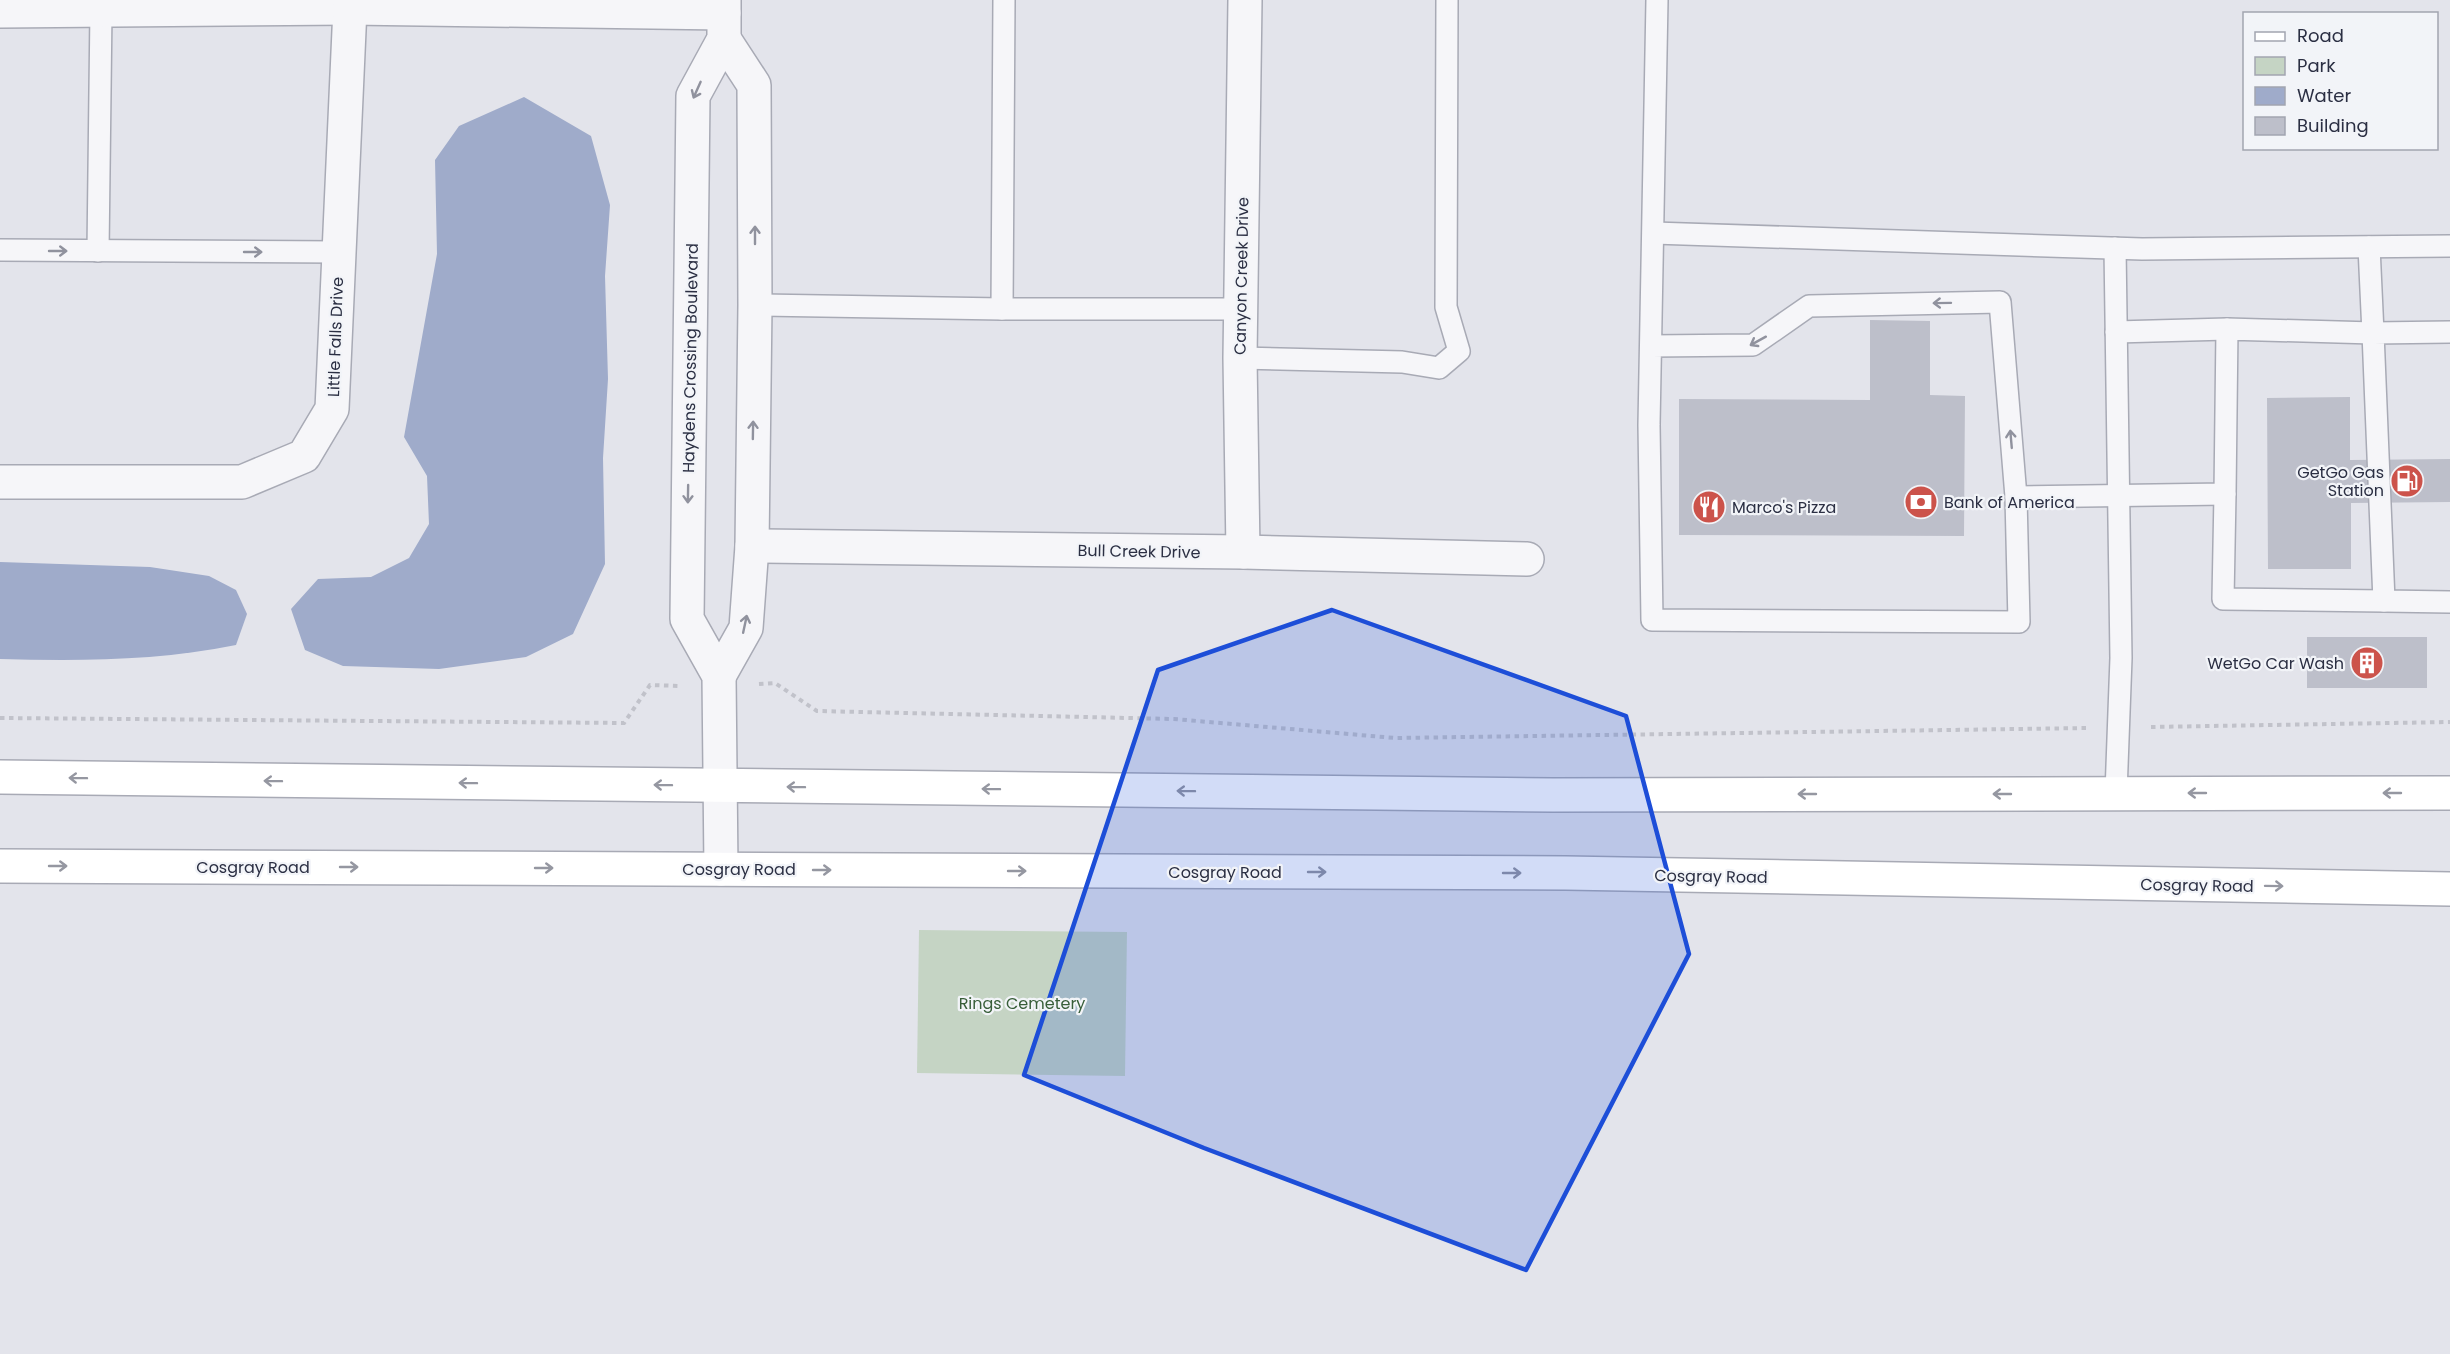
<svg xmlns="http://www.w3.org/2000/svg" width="2450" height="1354" font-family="Poppins,sans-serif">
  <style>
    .green { fill: #c5d4c4 }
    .water { fill: #9fabca }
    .building { fill: #bdbfca }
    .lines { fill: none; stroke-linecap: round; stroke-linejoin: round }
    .service-casing { stroke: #a8aab5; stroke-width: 24 }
    .minor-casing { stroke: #a8aab5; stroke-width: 36 }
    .secondary-casing { stroke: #a8aab5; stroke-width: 36 }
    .path { stroke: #c1c2ca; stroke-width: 4; stroke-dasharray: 4.5 4.5; stroke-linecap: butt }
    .service { stroke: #f6f6f9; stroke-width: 21 }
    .minor { stroke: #f6f6f9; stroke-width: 33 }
    .secondary { stroke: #fff; stroke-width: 33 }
    .oneway { stroke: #90929e }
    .oneway2 { stroke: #9597a1 }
    .marked { fill: #1d4ed8; fill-opacity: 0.2; stroke: #1d4ed8; stroke-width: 4.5; stroke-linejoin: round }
    .labels { text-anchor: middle; stroke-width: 4.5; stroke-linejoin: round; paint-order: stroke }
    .street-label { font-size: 16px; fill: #2b2f43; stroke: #f2f4f8 }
    .poi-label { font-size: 16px; fill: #2b2f43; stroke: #f2f4f8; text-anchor: end }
    .park-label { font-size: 16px; fill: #385e39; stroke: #f2f4f8 }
  </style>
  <rect width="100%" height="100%" fill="#e3e4eb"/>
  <path class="green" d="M919,930l208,2 -2,144 -208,-3z"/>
  <g class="water">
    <path d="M524,97l67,39 19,69 -5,71 3,103 -5,79 2,106 -32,70 -47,23 -87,12 -96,-3 -38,-16 -14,-41 27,-30 53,-2 38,-19 20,-34 -2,-48 -23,-39 33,-183 -2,-94 24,-34z"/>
    <path d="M0,562l150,5 59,9 27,14 11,24 -11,31c-78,16 -157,16 -236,14z"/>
  </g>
  <g class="building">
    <path d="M1870,320l60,1v74l35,1 -1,140 -285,-1v-136l191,1z"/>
    <path d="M2350,397v63l100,-1v43l-99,1v66h-83l-1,-171z"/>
    <rect x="2307" y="637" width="120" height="51"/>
  </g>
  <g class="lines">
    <g class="service-casing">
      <g id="service">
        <path d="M1654,233l488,16 308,-3"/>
        <path d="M2115,248l6,410 -5,135"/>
        <path d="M0,250l338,2"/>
        <path d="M98,251l3,-241"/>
        <path d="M755,305l247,4h239"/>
        <path d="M1002,309l2,-309"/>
        <path d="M2116,332l111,-3"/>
        <path d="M2450,332l-77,1 11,268 66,1"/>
        <path d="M1651,346l102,-1 56,-39 191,-4 16,195 3,125 -367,-2 -3,-195 8,-425"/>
        <path d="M1240,358l162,4 37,6 20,-17 -13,-44 1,-307"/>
        <path d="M2225,494l-2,105 161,2"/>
        <path d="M2016,497l209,-3 2,-165 146,4 -4,-86"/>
      </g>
    </g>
    <g class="minor-casing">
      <g id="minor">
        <path d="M0,11l350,-3 374,5"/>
        <path d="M0,482h242l62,-26 28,-47 18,-401"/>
        <path d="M752,546l491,6 284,7"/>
        <path d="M1243,552l-3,-194 5,-358"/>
        <path d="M719,676l27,-48 6,-82 3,-241 -1,-220 -30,-46"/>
        <path d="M721,869l-2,-193 -32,-57 6,-523 31,-57v-39"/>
      </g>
    </g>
    <g class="secondary-casing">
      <g id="secondary">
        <path d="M0,777l1553,18 897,-2"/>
        <path d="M0,866l1566,7 884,16"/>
      </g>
    </g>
    <g class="path">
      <path d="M759,684l16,-1 42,28 357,8 221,19 691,-10"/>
      <path d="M0,718l624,5 26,-38 30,1"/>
      <path d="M2151,727l299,-5"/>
    </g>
    <use href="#service" class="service"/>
    <use href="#minor" class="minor"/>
    <use href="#secondary" class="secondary"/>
  </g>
  <defs><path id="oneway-shaft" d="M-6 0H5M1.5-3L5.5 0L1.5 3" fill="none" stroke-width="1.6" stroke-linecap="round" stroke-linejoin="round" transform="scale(1.5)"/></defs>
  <g class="oneway">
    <use href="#oneway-shaft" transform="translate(697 90) rotate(114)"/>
    <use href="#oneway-shaft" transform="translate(755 235) rotate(-90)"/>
    <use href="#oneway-shaft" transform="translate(58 251)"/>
    <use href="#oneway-shaft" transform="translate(253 252)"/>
    <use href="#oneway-shaft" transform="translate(1942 303) rotate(179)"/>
    <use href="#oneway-shaft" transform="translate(1758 341) rotate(151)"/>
    <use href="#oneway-shaft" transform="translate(753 430) rotate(-89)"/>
    <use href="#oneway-shaft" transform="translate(2011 439) rotate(-95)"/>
    <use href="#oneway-shaft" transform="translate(688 494) rotate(91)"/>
    <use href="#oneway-shaft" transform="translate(745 624) rotate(-78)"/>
  </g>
  <g class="oneway2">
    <use href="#oneway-shaft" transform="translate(78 778) rotate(-179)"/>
    <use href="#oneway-shaft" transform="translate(273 781) rotate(-179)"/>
    <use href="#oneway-shaft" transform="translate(468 783) rotate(-179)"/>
    <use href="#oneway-shaft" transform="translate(663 785) rotate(-179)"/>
    <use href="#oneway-shaft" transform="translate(796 787) rotate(-179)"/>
    <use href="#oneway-shaft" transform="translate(991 789) rotate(-179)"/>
    <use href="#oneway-shaft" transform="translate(1186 791) rotate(-179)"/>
    <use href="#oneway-shaft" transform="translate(2197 793) rotate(180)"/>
    <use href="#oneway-shaft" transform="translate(2392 793) rotate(180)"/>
    <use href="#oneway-shaft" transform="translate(1807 794) rotate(180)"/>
    <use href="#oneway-shaft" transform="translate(2002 794) rotate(180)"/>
    <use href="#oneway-shaft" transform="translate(58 866)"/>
    <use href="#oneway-shaft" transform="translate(349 867)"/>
    <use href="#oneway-shaft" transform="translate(544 868)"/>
    <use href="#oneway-shaft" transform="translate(822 870)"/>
    <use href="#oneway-shaft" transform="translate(1017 871)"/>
    <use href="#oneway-shaft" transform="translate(1317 872)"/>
    <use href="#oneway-shaft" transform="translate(1512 873)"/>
    <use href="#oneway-shaft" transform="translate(2274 886) rotate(1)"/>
  </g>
  <path class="marked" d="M1332,610l294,106 63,238 -163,316 -322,-122 -180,-73 134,-405z"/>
  <defs>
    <g id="fuel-disc" transform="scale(1.725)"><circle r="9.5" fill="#cc534b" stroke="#f2f4f8"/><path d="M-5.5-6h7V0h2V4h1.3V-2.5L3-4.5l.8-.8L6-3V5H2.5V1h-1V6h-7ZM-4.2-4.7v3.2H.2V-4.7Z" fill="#fff"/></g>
    <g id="bank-disc" transform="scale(1.725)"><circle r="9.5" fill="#cc534b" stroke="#f2f4f8"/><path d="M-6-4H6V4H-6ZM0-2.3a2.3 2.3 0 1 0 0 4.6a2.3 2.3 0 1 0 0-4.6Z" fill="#fff"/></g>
    <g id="restaurant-disc" transform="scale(1.725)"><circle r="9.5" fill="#cc534b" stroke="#f2f4f8"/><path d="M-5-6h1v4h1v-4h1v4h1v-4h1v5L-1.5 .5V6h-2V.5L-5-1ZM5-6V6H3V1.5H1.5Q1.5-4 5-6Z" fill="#fff"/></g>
    <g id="building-disc" transform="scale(1.725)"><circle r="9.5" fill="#cc534b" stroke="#f2f4f8"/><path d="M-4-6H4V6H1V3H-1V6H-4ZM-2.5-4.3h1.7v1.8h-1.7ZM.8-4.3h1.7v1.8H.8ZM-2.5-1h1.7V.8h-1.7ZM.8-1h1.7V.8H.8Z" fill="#fff"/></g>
  </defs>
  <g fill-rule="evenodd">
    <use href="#fuel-disc" x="2407" y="481"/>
    <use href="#bank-disc" x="1921" y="502"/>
    <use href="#restaurant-disc" x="1709" y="507"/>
    <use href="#building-disc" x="2367" y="663"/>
  </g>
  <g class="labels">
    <g class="street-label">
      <text transform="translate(1241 276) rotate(-89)" y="6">Canyon Creek Drive</text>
      <text transform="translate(335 337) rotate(-88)" y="6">Little Falls Drive</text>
      <text transform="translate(690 358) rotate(-89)" y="6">Haydens Crossing Boulevard</text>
      <text transform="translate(1139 551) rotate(1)" y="6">Bull Creek Drive</text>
      <text x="253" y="873">Cosgray Road</text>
      <text x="739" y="875">Cosgray Road</text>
      <text x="1225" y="878">Cosgray Road</text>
      <text transform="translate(1711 876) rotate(1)" y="6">Cosgray Road</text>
      <text transform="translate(2197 885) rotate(1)" y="6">Cosgray Road</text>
    </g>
    <g class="poi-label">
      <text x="2384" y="478">GetGo Gas<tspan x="2384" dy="18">Station</tspan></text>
      <text x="1944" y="508" text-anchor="start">Bank of America</text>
      <text x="1732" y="513" text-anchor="start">Marco's Pizza</text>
      <text x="2344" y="669">WetGo Car Wash</text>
    </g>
    <g class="park-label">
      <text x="1022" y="1009">Rings Cemetery</text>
    </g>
  </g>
  <rect x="2243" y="12" width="195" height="138" fill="#f2f4f8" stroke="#a2a5b0" stroke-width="1.5"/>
  <rect x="2255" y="32" width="30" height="9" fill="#ffffff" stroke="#a2a5b0" stroke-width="1.5"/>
  <text x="2297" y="42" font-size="18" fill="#2b2f43">Road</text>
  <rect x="2255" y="57" width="30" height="18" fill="#c5d4c4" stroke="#a2a5b0" stroke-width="1.5"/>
  <text x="2297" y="72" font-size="18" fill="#2b2f43">Park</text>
  <rect x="2255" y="87" width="30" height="18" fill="#9fabca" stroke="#a2a5b0" stroke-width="1.5"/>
  <text x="2297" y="102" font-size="18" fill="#2b2f43">Water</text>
  <rect x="2255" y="117" width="30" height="18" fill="#bdbfca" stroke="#a2a5b0" stroke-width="1.5"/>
  <text x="2297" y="132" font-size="18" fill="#2b2f43">Building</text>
</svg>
